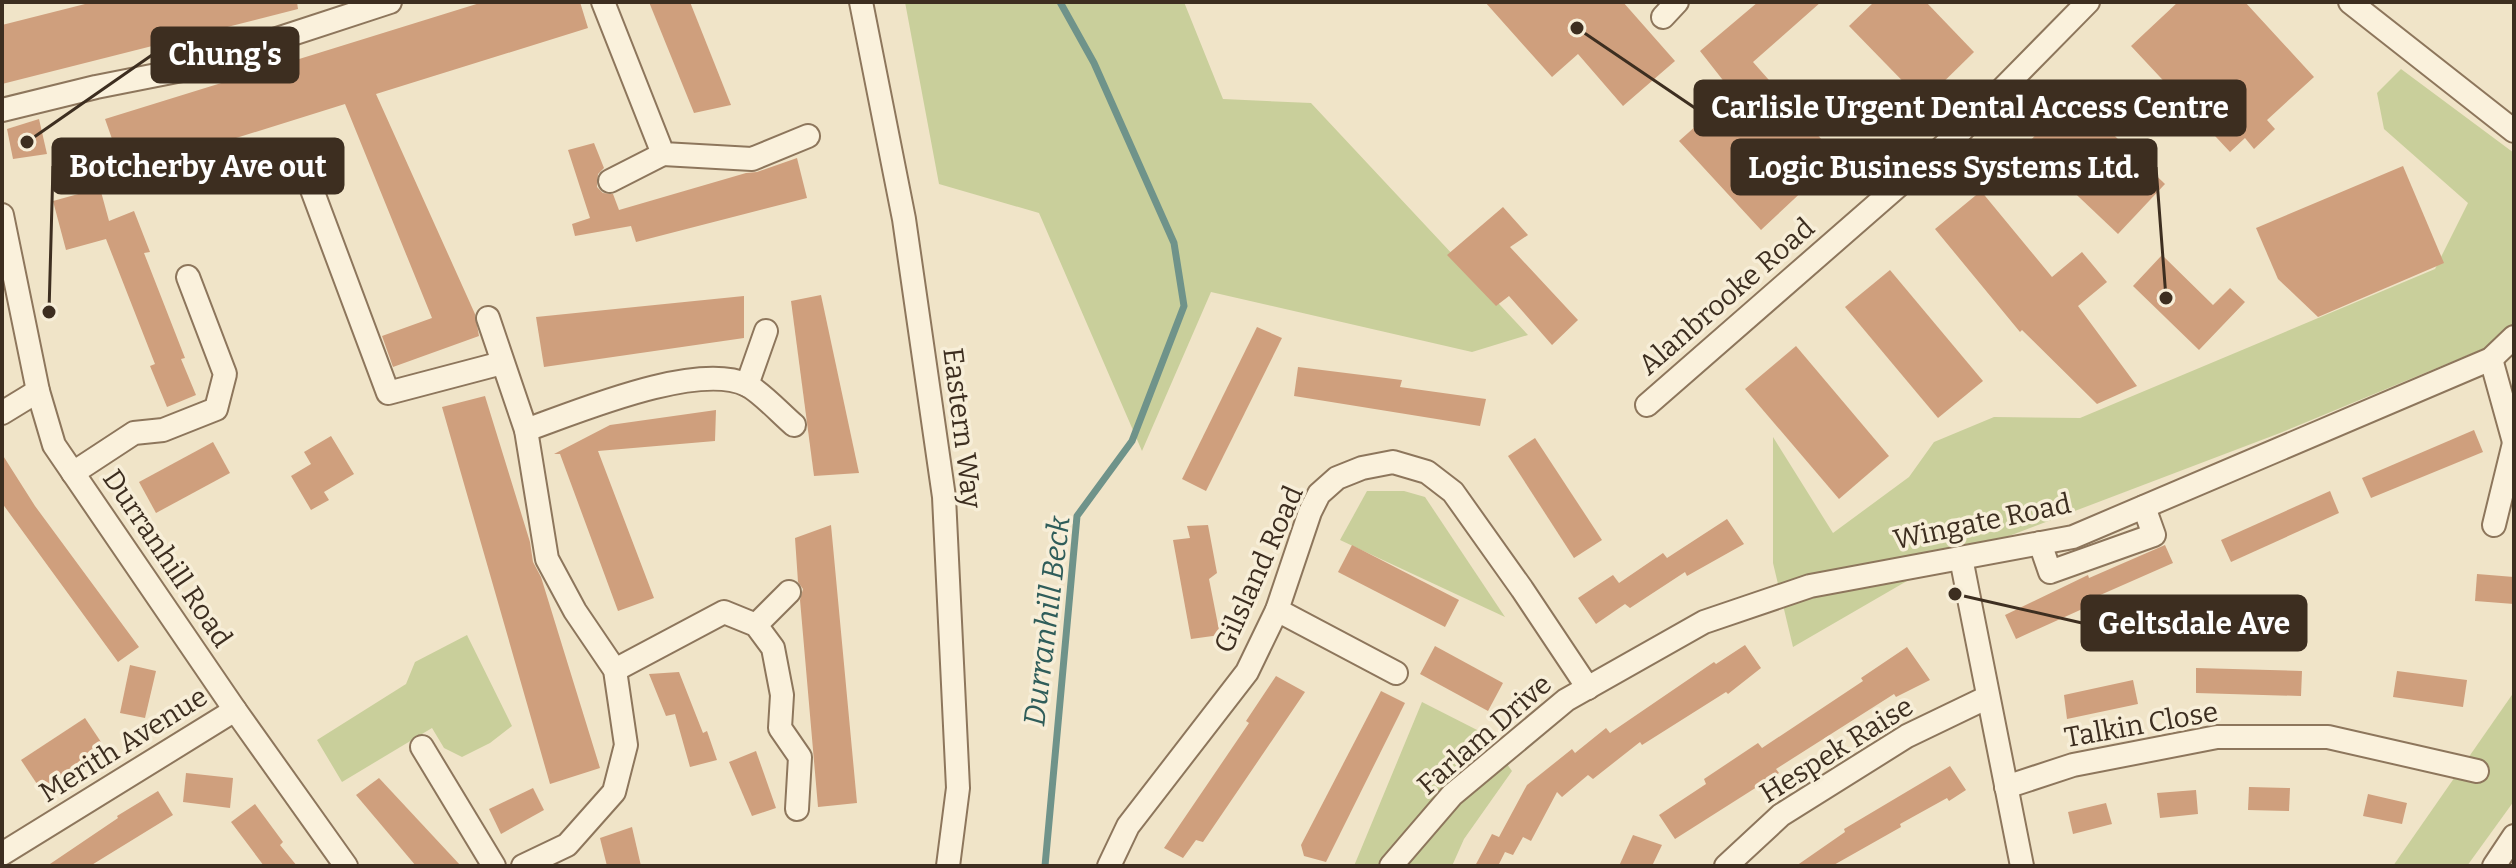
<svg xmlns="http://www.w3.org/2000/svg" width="2516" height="868" font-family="Bitter,serif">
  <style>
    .green { fill: #c9cf9b }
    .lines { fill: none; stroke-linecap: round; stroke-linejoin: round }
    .stream { stroke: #6f938a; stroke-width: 7 }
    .building { fill: #cf9f7d }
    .minor-casing { stroke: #8d765c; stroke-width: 26 }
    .minor { stroke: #faf1dc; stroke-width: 22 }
    .labels { text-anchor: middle; stroke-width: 7; stroke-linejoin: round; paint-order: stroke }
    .street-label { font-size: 28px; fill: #3d2e20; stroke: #f7eed8 }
    .water-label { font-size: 30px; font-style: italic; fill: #2f5d5a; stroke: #f7eed8 }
    .leader { fill: none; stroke: #3d2e20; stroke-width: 3 }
    .callout-dot { fill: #3d2e20; stroke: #f7eed8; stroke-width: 3 }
    .callout { fill: #3d2e20; stroke: #3d2e20; stroke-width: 3 }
    .callout-label { font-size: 30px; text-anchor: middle; font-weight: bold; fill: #fff }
  </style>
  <rect width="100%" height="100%" fill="#f0e4c8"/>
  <g class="green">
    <path d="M905,2h279l39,97 88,4 217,232 -56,17 -261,-60 -69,159 -103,-238 -100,-29z"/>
    <path d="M2401,69l113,84v183l-234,97 -342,130 -145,84 -20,-84v-126l60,96 76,-56 25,-35 60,-25 86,1 355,-149 33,-66 -84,-74 -7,-36z"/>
    <path d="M1367,491h37l21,6 80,120 -165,-77z"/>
    <path d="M467,635l45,91 -22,17 -28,14 -18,-9 -12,-20 -90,54 -25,-42 89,-56 9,-22z"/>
    <path d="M2514,692v109l-47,65h-74z"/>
    <path d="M1422,702l63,32 27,37 -48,68 -12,27h-98z"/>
  </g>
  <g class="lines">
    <path class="stream" d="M1045,866l32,-350 55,-75 52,-135 -10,-63 -80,-180 -34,-61"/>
  </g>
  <g class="building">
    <path d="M93,2h204l1,7 -296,75v-59z"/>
    <path d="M483,2h97l8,26 -212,66 99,220 4,22 -86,31 -11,-31 50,-18 -87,-214 -221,69 -19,-54z"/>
    <path d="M649,2h41l41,103 -37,8z"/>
    <path d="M1485,2h138l52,59 -52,45 -45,-52 -26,23z"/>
    <path d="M1758,2h63l-68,60 85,96 -77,72 -82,-89 54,-48 -33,-42z"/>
    <path d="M1874,2h52l48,50 -51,50 -74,-76z"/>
    <path d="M2178,2h67l69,75 -47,43 8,9 -21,20 -9,-11 -15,14 -99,-106z"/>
    <path d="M2073,96l92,88 -47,50 -93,-88z"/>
    <path d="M39,119l8,35 -34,5 -6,-30z"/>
    <path d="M594,143l10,25 -6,6 -1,13 6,6 10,1 6,16 127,-37 11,-1 40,-14 10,40 -171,44 -5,-16 -56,10 -3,-12 18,-6 -22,-68z"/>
    <path d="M2403,166l41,97 -126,54 -40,-38 -22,-51z"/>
    <path d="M100,188l9,33 25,-10 16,41 -6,1 41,105 -4,1 15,36 -29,12 -17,-41 5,-2 -49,-125 -40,11 -13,-49z"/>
    <path d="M1981,191l71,86 30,-25 25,30 -29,24 59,80 -40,18 -75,-74 -2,2 -85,-103z"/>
    <path d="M1503,207l25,28 -18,12 68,73 -26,25 -43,-49 -13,10 -49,-51z"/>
    <path d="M2162,255l51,50 17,-17 15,14 -46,48 -66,-64z"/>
    <path d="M1890,270l93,111 -45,37 -93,-111z"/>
    <path d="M821,295l38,178 -45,3 -23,-175z"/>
    <path d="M744,296v42l-200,29 -8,-50z"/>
    <path d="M1257,327l25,11 -76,153 -24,-12z"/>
    <path d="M1796,346l93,110 -50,43 -94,-110z"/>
    <path d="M1298,367l104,13 -2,7 86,12 -6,27 -186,-30z"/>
    <path d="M485,396l45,146 3,20 8,15 59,191 -50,16 -108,-377z"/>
    <path d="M716,410l-1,31 -117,10 56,147 -36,13 -58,-157h-6l56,-29z"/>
    <path d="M2474,430l9,22 -112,46 -9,-20z"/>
    <path d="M331,436l23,38 -30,18 5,8 -18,10 -20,-34 20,-12 -7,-12z"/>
    <path d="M1535,438l67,102 -28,18 -66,-102z"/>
    <path d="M213,442l17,31 -74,40 -17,-31z"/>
    <path d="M2,454l33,52 104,141 -21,15 -116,-159z"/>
    <path d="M2330,491l9,22 -108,49 -10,-22z"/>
    <path d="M1727,519l17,25 -57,32 -2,-4 -55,36 -5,-4 -29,20 -18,-26 35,-23 6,8 44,-30 4,5z"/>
    <path d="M831,525l26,278 -39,4 -18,-207 3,-11 -5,-7 -3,-44z"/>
    <path d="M1208,525l9,48 -8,6 11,56 -29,4 -18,-99 17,-2 -3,-12z"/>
    <path d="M1352,545l107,55 -14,27 -107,-55z"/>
    <path d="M2165,545l8,18 -75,33 2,5 -84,38 -11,-24 83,-40 1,3z"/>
    <path d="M2477,574l37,3v27l-39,-3z"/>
    <path d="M1745,645l16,23 -33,26 -2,-2 -84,53 -2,-3 -47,37 -5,-4 -26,22 -5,-5 -26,49 -8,-4 -10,18 -8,-3 -7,14h-23l17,-32 7,3 28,-52 45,-36 3,4 31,-25 4,5 104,-71 2,2z"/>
    <path d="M1435,646l68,37 -15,28 -68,-37z"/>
    <path d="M1907,647l23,33 -34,17 -2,-3 -118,75 3,4 -104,66 -16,-24 47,-31 -2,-5 54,-36 4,5 101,-67 -2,-3z"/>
    <path d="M130,665l26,6 -11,47 -25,-5z"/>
    <path d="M2196,668l106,3 -1,25 -105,-3z"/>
    <path d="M2397,671l70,9 -4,27 -70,-10z"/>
    <path d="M679,672l24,61 4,-2 10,29 -27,7 -15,-53 -9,2 -17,-42z"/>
    <path d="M1276,676l29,16 -102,150 -7,-2 -13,18 -19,-10 85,-125 -3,-2z"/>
    <path d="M2133,680l5,24 -71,15 -3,-24z"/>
    <path d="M1381,691l24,12 -79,159 -22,-6 -3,-11z"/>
    <path d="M85,718l20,30 -64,42 -20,-30z"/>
    <path d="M756,751l20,57 -24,8 -23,-54z"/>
    <path d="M1950,766l16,24 -17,11 -2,-3 -47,26 1,3 -69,39h-36l49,-34 -1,-3z"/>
    <path d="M186,773l47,5 -3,30 -47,-6z"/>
    <path d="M379,778l82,88h-45l-60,-71z"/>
    <path d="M2249,787l41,1 -1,23 -41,-1z"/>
    <path d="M533,788l11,22 -43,24 -12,-25z"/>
    <path d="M2196,790l2,24 -38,4 -3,-25z"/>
    <path d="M158,791l15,24 -83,51h-43l71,-48 -1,-2z"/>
    <path d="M2368,794l39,9 -5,21 -39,-8z"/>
    <path d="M2106,803l6,21 -39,10 -5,-22z"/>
    <path d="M255,804l28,38 -3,3 17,21h-33l-33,-44z"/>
    <path d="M632,827l9,39h-34l-7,-28z"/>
    <path d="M1633,835l29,10 -10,21h-33z"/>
  </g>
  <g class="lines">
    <g class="minor-casing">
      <g id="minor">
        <path d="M603,2l60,152 89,5 56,-23"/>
        <path d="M861,2l43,217 40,278 14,291 -10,78"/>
        <path d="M2350,2l164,129"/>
        <path d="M1663,17l14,-15"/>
        <path d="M2,110l94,-23 86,-17 208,-68"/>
        <path d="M299,155l89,238 114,-30"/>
        <path d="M610,181l53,-27"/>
        <path d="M2,215l36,176 16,54 181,265 111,156"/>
        <path d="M488,318l38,112 21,129 28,52 40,59 11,75 -12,47 -47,53 -44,21"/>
        <path d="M2491,359l23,83"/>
        <path d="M747,385l19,-54"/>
        <path d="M1647,405l314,-274 127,-129"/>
        <path d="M2,413l36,-22"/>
        <path d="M526,430c51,-18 171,-69 221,-45 14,7 34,29 47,40"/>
        <path d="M73,473l61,-40 29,-3 53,-21 9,-35 -37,-97"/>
        <path d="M2494,525l20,-82"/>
        <path d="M2040,543l10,29 104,-37 -10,-28"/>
        <path d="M1961,558l61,308"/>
        <path d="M1277,610l119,63"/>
        <path d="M756,625l33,-33"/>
        <path d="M615,670l109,-58 32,13 17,23 9,47 -2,33 20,29 -3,52"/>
        <path d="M422,747l72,119"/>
        <path d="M2006,787l67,-22 144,-28h111l149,34"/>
        <path d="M2,854l233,-144"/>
        <path d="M1109,866l19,-40 119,-154 30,-62 33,-98 9,-18 18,-16 25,-10 31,-6 34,10 26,20 69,97 66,99"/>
        <path d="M1391,866l61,-71 114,-95 138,-78 106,-36 263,-49 418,-178 23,-22"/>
        <path d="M1726,866l55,-51 126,-79 81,-39"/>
        <path d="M2494,866l20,-30"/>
      </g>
    </g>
    <use href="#minor" class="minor"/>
  </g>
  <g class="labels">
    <g class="street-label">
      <text transform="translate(1726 296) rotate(-41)" y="10">Alanbrooke Road</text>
      <text transform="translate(963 428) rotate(83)" y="10">Eastern Way</text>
      <text transform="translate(1982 521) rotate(-12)" y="10">Wingate Road</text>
      <text transform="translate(168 558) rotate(56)" y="10">Durranhill Road</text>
      <text transform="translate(1258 569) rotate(-66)" y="10">Gilsland Road</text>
      <text transform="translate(2141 724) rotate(-10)" y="10">Talkin Close</text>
      <text transform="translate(1484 734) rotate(-41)" y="10">Farlam Drive</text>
      <text transform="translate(123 744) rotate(-32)" y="10">Merith Avenue</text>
      <text transform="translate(1836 749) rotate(-32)" y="10">Hespek Raise</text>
    </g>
    <g class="water-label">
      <text transform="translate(1047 621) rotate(-83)" y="10">Durranhill Beck</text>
    </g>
  </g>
  <path class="leader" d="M27 142L152 55M1577 28L1695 108M49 312L53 166M2166 298L2156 167M1955 594L2082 623"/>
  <g class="callout-dot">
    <circle cx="27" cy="142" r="8"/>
    <circle cx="1577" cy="28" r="8"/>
    <circle cx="49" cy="312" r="8"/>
    <circle cx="2166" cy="298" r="8"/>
    <circle cx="1955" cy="594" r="8"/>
  </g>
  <g class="callout">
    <rect x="152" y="28" width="146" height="54" rx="8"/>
    <rect x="1695" y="81" width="550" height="54" rx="8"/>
    <rect x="53" y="139" width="290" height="54" rx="8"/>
    <rect x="1732" y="140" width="424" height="54" rx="8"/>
    <rect x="2082" y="596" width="224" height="54" rx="8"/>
  </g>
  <g class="callout-label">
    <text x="225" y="65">Chung's</text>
    <text x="1970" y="118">Carlisle Urgent Dental Access Centre</text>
    <text x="198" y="177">Botcherby Ave out</text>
    <text x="1944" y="178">Logic Business Systems Ltd.</text>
    <text x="2194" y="634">Geltsdale Ave</text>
  </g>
  <rect width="2516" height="868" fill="none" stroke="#3d2e20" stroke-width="8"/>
</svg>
